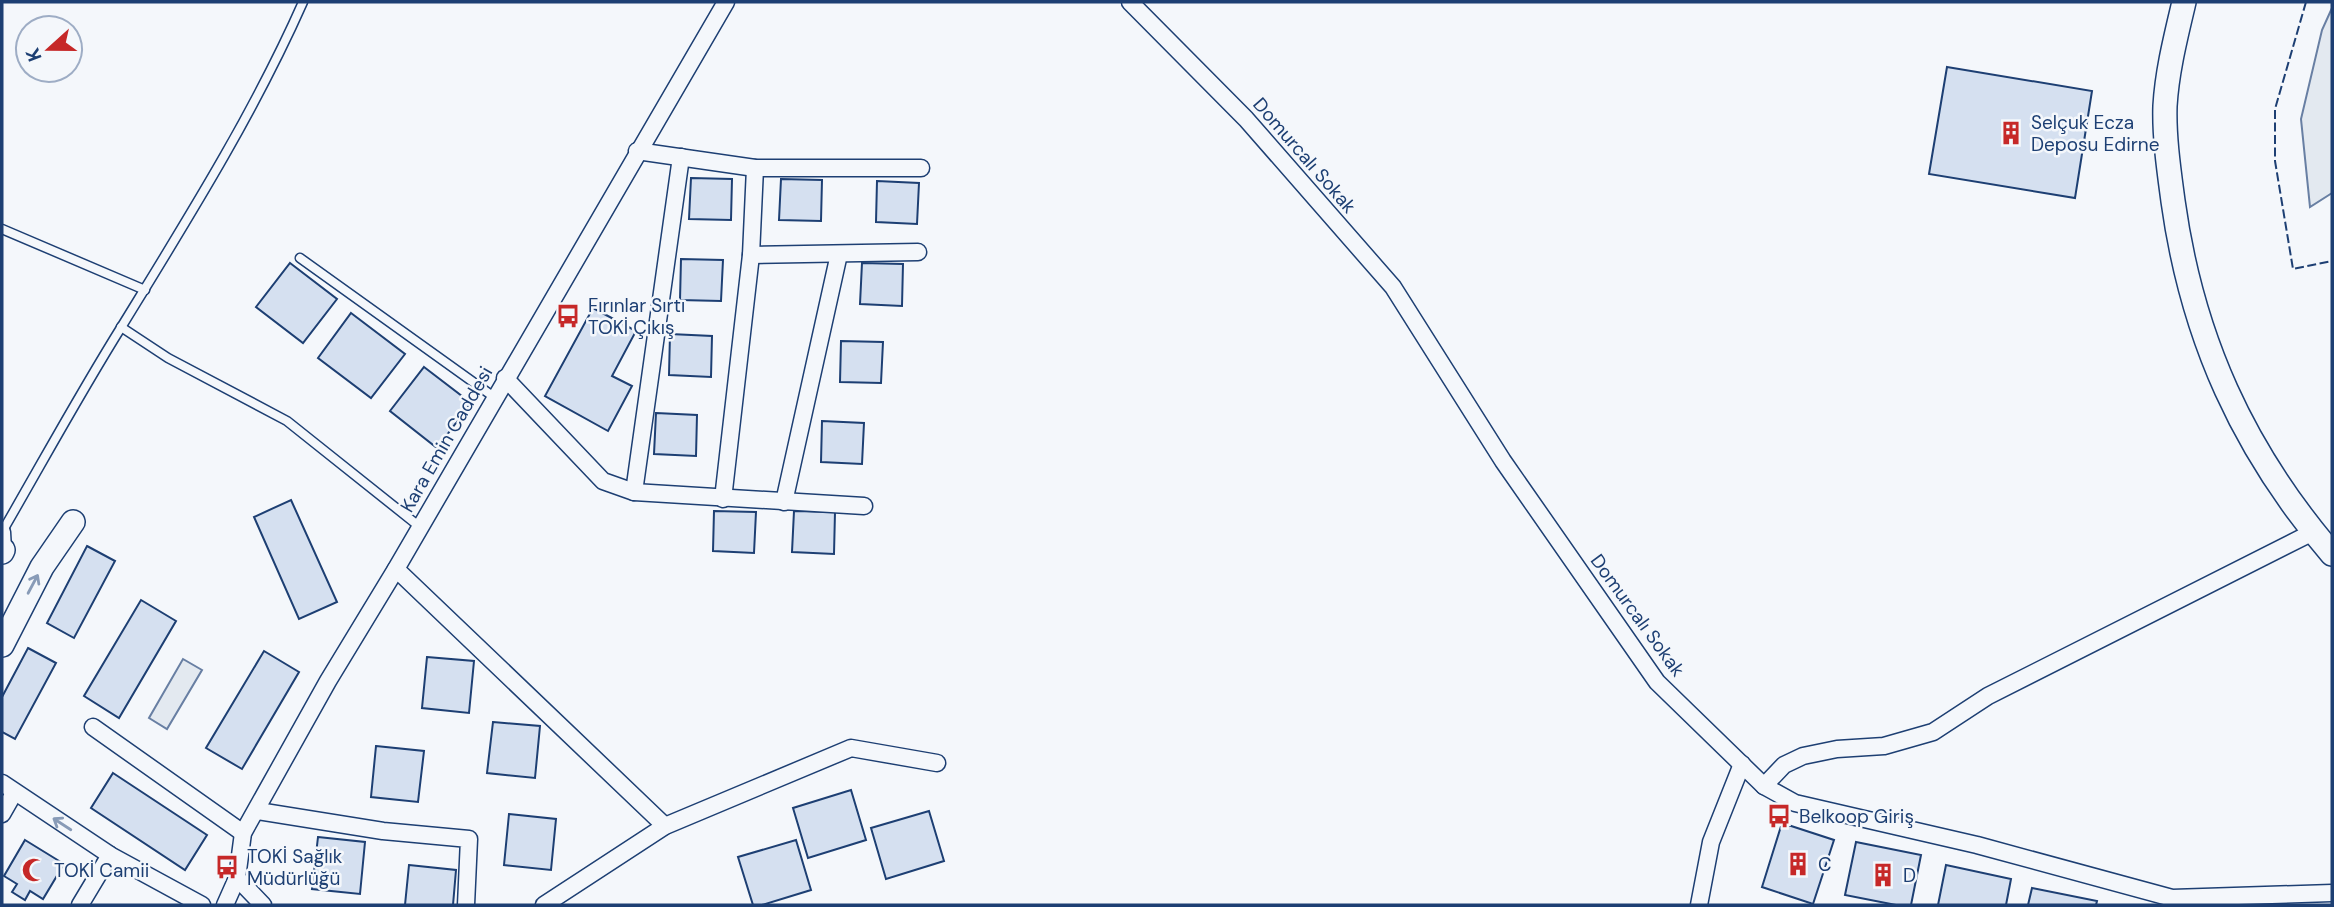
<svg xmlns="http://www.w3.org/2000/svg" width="2334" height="907" font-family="'DM Sans',sans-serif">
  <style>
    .green { fill: #e3e9f0; stroke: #687fa3; stroke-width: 2 }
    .building { fill: #d5e0f0; stroke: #1d3f73; stroke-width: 2 }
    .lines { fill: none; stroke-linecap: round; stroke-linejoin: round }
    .service-casing { stroke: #1d3f73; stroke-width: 11 }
    .minor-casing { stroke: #1d3f73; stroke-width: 19 }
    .secondary-casing { stroke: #1d3f73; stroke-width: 26 }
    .service { stroke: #f4f7fb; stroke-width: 8 }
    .minor { stroke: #f4f7fb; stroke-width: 16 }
    .secondary { stroke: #f4f7fb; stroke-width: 23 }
    .fence { stroke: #1d3f73; stroke-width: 2; stroke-dasharray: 9 3.5; stroke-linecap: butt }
    .oneway { stroke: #889bb7 }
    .labels { text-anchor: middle; stroke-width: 5; stroke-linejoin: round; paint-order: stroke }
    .poi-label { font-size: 19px; fill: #1d3f73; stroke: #f4f7fb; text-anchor: start }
    .street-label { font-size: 19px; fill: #1d3f73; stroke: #f4f7fb }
  </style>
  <rect width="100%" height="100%" fill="#f4f7fb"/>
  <g class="green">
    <path d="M2332,8v185l-22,14 -9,-88 21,-89z"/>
    <path d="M183,659l19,11 -35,59 -18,-11z"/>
  </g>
  <g class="building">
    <path d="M1947,67l145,24 -17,107 -146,-24z"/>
    <path d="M691,178l41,1 -1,41 -42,-1z"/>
    <path d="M781,179l41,1 -1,41 -42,-1z"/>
    <path d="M877,181l42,2 -2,41 -41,-2z"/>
    <path d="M681,259l42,1 -2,41 -41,-1z"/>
    <path d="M290,263l47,36 -34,44 -47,-36z"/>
    <path d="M862,263l41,1 -1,42 -42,-2z"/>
    <path d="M593,308l43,23 -24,45 20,10 -24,45 -63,-35z"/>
    <path d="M351,313l54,41 -34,44 -53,-40z"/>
    <path d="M670,334l42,2 -1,41 -42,-2z"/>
    <path d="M841,341l42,1 -2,41 -41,-1z"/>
    <path d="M424,367l47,36 -34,45 -47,-37z"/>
    <path d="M656,413l41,2 -1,41 -42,-2z"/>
    <path d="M822,421l42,2 -2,41 -41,-2z"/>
    <path d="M291,500l46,102 -38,17 -45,-102z"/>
    <path d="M714,511l42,1 -2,41 -41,-2z"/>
    <path d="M794,511l41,1 -1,42 -42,-2z"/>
    <path d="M87,546l28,15 -41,77 -27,-15z"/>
    <path d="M141,600l35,21 -57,97 -35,-22z"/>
    <path d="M28,648l28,15 -41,76 -13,-7v-35z"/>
    <path d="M264,651l35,21 -57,97 -36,-21z"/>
    <path d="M427,657l47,4 -5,52 -47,-5z"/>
    <path d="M493,722l47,4 -5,52 -48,-5z"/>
    <path d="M376,746l48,5 -6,51 -47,-5z"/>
    <path d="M113,773l94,62 -22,35 -94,-62z"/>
    <path d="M851,790l15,50 -58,18 -15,-50z"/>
    <path d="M929,811l15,50 -58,18 -15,-51z"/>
    <path d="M509,814l47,5 -5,51 -47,-5z"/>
    <path d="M1782,823l52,17 -21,64 -51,-17z"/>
    <path d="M318,837l47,5 -5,52 -48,-5z"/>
    <path d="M25,840l39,24 -21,35 -13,-8 -5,9 -13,-8 5,-8 -13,-8z"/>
    <path d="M796,840l15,50 -49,15h-9l-15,-48z"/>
    <path d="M1856,842l65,13 -10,50h-15l-51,-10z"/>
    <path d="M409,865l47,5 -3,35h-48z"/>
    <path d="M1946,865l65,14 -5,26h-68z"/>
    <path d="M2032,888l65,13 -1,4h-68z"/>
  </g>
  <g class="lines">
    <g class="service-casing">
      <g id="service">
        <path d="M2,229l143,61"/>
        <path d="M300,258l194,139"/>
        <path d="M121,327l47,31 119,63 133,106"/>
        <path d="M2,532c40,-69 78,-139 120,-206 65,-106 131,-211 181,-324"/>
      </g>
    </g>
    <g class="minor-casing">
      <g id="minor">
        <path d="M1130,2l116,117 147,168 110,174 154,221 107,104 31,17 182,42 195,53 160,-5"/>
        <path d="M637,151l118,17h166"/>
        <path d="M751,255l167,-3"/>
        <path d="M505,378l98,103 31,11 230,14"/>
        <path d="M634,492l47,-335"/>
        <path d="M723,499l28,-244 4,-87"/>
        <path d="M784,502l55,-248"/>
        <path d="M2,532l1,18"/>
        <path d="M396,569l269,257"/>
        <path d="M93,727l150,106"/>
        <path d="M2,783l108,72 92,50"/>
        <path d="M1764,786l20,-21 19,-9 34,-7 47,-3 49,-14 55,-36 325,-164"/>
        <path d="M258,811l125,20 86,8 -3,66"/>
        <path d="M2,814l12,-21"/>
        <path d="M237,878l26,27"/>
        <path d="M80,905l30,-50"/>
        <path d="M225,905l12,-27 6,-45 85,-152 68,-112 330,-567"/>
        <path d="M544,905l121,-79 186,-78 86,15"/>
        <path d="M1699,905l12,-63 31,-78"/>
      </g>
    </g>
    <g class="secondary-casing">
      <g id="secondary">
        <path d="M2184,2c-8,34 -17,69 -19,104 -1,31 4,65 8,95 19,137 70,249 159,353"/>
        <path d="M2,552l1,-2"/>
        <path d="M2,645l40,-78 31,-45"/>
      </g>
    </g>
    <use href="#service" class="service"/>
    <use href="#minor" class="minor"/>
    <use href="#secondary" class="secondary"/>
    <path class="fence" d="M2306,2l-31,107v52l18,108 39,-8"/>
  </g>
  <defs><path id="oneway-shaft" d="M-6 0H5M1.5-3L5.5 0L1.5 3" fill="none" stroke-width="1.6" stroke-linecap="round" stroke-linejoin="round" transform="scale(1.75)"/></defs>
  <g class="oneway">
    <use href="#oneway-shaft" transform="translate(33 584) rotate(-62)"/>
    <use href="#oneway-shaft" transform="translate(62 824) rotate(-147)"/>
  </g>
  <defs>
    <g id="building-bare" transform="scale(1.89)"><path d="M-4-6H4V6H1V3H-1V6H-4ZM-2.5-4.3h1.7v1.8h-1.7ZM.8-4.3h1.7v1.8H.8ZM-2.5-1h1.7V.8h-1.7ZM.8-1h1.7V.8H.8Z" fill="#c62828" stroke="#f4f7fb" stroke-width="2.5" paint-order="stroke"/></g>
    <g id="bus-bare" transform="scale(1.89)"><path d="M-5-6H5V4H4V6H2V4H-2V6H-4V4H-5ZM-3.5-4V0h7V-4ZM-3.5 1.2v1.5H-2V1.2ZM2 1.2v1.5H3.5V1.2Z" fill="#c62828" stroke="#f4f7fb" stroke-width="2.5" paint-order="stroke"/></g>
    <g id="mosque-bare" transform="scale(1.89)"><path d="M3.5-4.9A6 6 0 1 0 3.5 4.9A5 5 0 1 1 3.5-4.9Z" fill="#c62828" stroke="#f4f7fb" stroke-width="2.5" paint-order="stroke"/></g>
  </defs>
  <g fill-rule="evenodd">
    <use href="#building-bare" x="2011" y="133"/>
    <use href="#bus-bare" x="568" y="316"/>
    <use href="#bus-bare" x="1779" y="816"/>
    <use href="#building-bare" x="1798" y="864"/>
    <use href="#bus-bare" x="227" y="867"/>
    <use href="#mosque-bare" x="34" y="870"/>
    <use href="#building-bare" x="1883" y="875"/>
  </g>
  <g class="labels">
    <g class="poi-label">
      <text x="2031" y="129">Selçuk Ecza<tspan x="2031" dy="22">Deposu Edirne</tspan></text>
      <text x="588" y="312">Fırınlar Sırtı<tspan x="588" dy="22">TOKİ Çıkış</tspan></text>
      <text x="1799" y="823">Belkoop Giriş</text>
      <text x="247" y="863">TOKİ Sağlık<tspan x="247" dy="22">Müdürlüğü</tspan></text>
      <text x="1818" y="871">C</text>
      <text x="54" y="877">TOKİ Camii</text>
      <text x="1903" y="882">D</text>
    </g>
    <g class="street-label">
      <text transform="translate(1305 155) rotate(49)" y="7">Domurcalı Sokak</text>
      <text transform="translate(446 439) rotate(-60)" y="7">Kara Emin Caddesi</text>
      <text transform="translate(1638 615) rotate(54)" y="7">Domurcalı Sokak</text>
    </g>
  </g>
  <rect width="2334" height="907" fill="none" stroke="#1d3f73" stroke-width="7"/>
  <g transform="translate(49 49) rotate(249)"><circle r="33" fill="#f4f7fb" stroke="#9eadc5" stroke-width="2"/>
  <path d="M0-5L12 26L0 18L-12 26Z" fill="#c62828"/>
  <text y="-10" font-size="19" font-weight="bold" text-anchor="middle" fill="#1d3f73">K</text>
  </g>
</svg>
